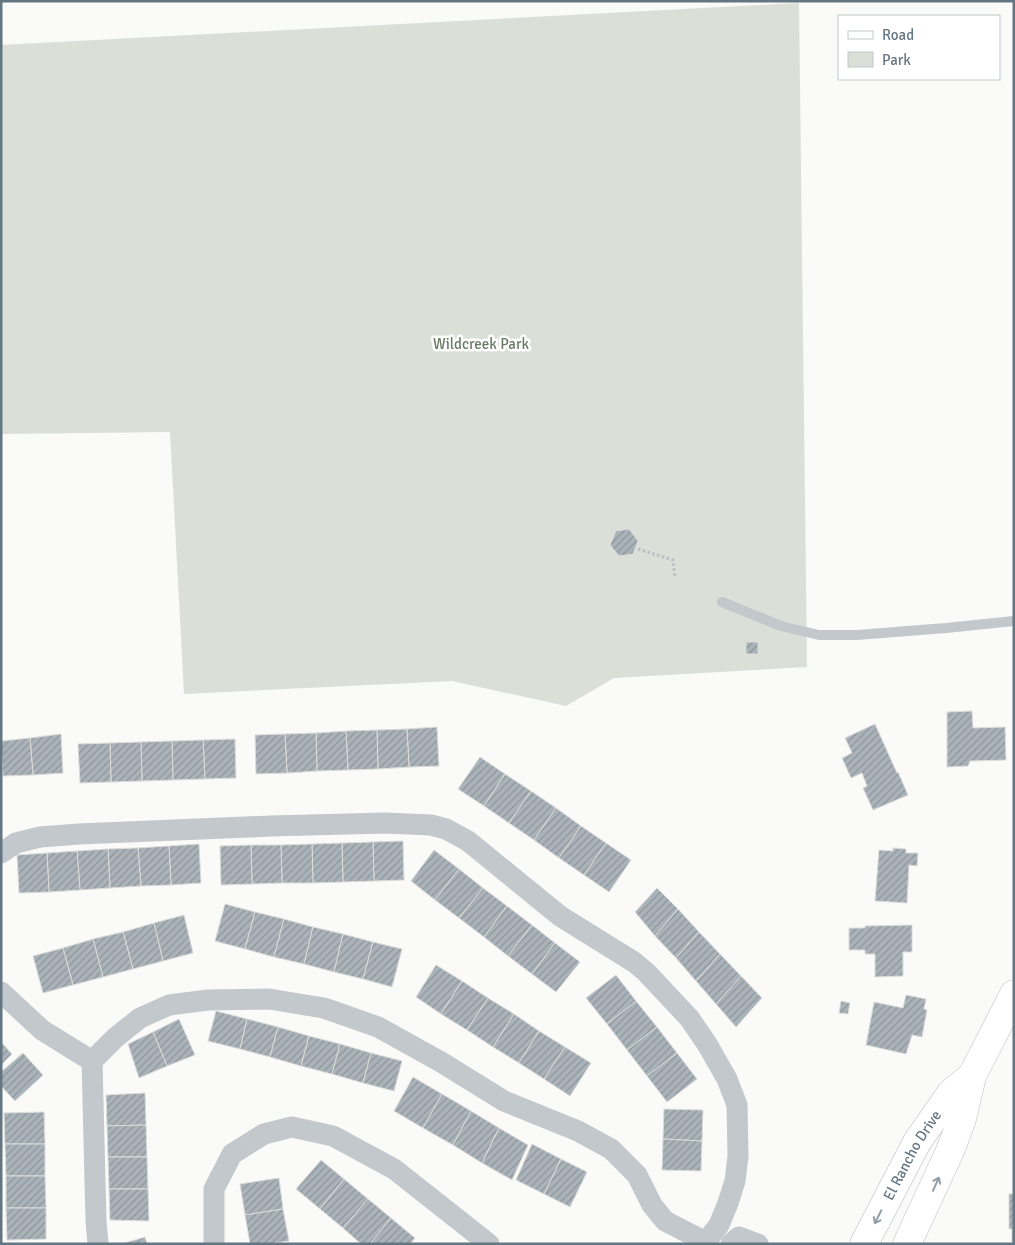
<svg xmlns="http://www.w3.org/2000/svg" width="1015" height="1245" font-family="Signika,sans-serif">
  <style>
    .park { fill: #dadfd7 }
    .building { fill: url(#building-hatch); stroke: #dcdcda }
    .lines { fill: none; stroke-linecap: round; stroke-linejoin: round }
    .secondary-casing { stroke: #b3babf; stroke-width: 29 }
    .path { stroke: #bbbfc2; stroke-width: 3; stroke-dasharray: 2.5 2.5; stroke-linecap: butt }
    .service { stroke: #c3c8cc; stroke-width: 10 }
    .minor { stroke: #c3c8cc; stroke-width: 21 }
    .secondary { stroke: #fff; stroke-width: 28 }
    .oneway { stroke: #939fa8 }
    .labels { text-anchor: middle; stroke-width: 5; stroke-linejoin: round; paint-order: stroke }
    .park-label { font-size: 15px; fill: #687a64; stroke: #fff }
    .street-label { font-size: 15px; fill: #657683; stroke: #fff }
  </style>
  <defs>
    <pattern id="building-hatch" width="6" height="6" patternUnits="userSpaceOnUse" patternTransform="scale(1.25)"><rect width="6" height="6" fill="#aab3b9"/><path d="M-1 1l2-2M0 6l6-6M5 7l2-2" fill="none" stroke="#8e969c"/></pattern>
  </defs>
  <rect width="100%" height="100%" fill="#fafaf8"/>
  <path class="park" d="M799,3l8,664 -193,11 -48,28 -114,-25 -268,13 -14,-262 -169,2v-389z"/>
  <g class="building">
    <path d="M629,529l9,12 -5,13 -14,2 -9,-11 6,-14z"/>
    <rect x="746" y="642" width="12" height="12"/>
    <path d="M972,711l1,17 32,-1 1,33 -36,1 -2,5 -21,1v-55z"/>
    <path d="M875,724l22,49 1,-1 10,23 -35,15 -10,-22 4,-2 -5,-13 -11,5 -9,-20 10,-5 -7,-15z"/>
    <path d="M437,727l2,39 -30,1 -2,-38z"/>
    <path d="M407,729l2,38 -31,2 -1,-39z"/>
    <path d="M377,730l1,39 -30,1 -2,-39z"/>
    <path d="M346,731l2,39 -31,1 -1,-38z"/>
    <path d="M316,733l1,38 -30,2 -2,-39z"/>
    <path d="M61,734l2,39 -30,2 -3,-37z"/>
    <path d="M285,734l2,39 -31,1 -1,-39z"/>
    <path d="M30,738l3,37 -30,1 -2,-35z"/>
    <path d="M235,739l1,39 -31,1 -2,-39z"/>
    <path d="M203,740l2,39 -32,1 -1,-39z"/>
    <path d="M172,741l1,39 -31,1 -1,-39z"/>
    <path d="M141,742l1,39 -31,1 -1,-39z"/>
    <path d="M110,743l1,39 -31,1 -2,-39z"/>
    <path d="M480,757l25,17 -21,32 -26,-17z"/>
    <path d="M505,774l26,17 -22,32 -25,-17z"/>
    <path d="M531,791l25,17 -22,32 -25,-17z"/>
    <path d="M556,808l25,18 -22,32 -25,-18z"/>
    <path d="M581,826l25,17 -22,32 -25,-17z"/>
    <path d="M403,841l1,39 -30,1 -1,-39z"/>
    <path d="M373,842l1,39 -31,1 -1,-39z"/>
    <path d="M342,843l1,39 -30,1 -1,-39z"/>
    <path d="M606,843l25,17 -22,32 -25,-17z"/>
    <path d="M199,844l2,39 -30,2 -2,-39z"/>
    <path d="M312,844l1,39h-31l-1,-38z"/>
    <path d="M251,845h30l1,38 -30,1z"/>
    <path d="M251,845l1,39 -31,1 -1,-39z"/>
    <path d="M169,846l2,39 -30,1 -3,-38z"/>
    <path d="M138,848l3,38 -31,2 -2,-39z"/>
    <path d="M893,848l13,1v4h12l-1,13 -8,-1 -2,38 -32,-2 4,-51 14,1z"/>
    <path d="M108,849l2,39 -30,2 -3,-39z"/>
    <path d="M434,850l25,19 -24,31 -24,-19z"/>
    <path d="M77,851l3,39 -31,2 -2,-39z"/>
    <path d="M47,853l2,39 -30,1 -2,-38z"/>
    <path d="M459,869l24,19 -24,30 -24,-18z"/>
    <path d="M483,888l24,18 -23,31 -25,-19z"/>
    <path d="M657,888l21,21 -23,27 -20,-24z"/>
    <path d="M225,904l30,8 -10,37 -30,-8z"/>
    <path d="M507,906l25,19 -24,31 -24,-19z"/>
    <path d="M678,909l21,23 -23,26 -21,-22z"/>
    <path d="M255,912l29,7 -10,38 -29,-8z"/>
    <path d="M184,915l9,38 -30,8 -9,-38z"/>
    <path d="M284,919l29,8 -9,37 -30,-7z"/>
    <path d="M154,923l9,38 -30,8 -10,-37z"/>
    <path d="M532,925l23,18 -23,31 -24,-18z"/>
    <path d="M912,925v27h-9v24l-28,1v-23h-10v-4h-16v-22h16v-2z"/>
    <path d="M313,927l30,7 -9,38 -30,-8z"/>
    <path d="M123,932l10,37 -30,8 -10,-38z"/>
    <path d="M699,932l21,22 -24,27 -20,-23z"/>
    <path d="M343,934l30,8 -10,37 -29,-7z"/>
    <path d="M93,939l10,38 -30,8 -10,-37z"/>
    <path d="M373,942l29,7 -10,38 -29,-8z"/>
    <path d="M555,943l25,19 -24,30 -24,-18z"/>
    <path d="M63,948l10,37 -30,8 -10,-37z"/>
    <path d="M720,954l21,22 -25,28 -20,-23z"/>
    <path d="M436,965l26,16 -21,33 -25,-17z"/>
    <path d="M616,975l20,26 -29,23 -21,-26z"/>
    <path d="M741,976l21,22 -26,29 -20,-23z"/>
    <path d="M462,981l26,17 -21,32 -26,-16z"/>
    <path d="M906,995l20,4 -2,10 3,1 -5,27 -10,-2 -6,19 -40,-9 8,-43 29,6z"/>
    <path d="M488,998l26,16 -21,33 -26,-17z"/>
    <path d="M636,1001l21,26 -30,23 -20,-26z"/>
    <path d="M841,1001l9,2 -2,11 -9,-1z"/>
    <path d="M216,1011l31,8 -7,30 -32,-8z"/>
    <path d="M514,1014l25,17 -20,32 -26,-16z"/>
    <path d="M179,1019l16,36 -28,11 -14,-34z"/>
    <path d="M247,1019l31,8 -8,30 -30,-8z"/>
    <path d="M278,1027l31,9 -8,30 -31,-9z"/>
    <path d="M657,1027l20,26 -30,23 -20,-26z"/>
    <path d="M539,1031l26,16 -21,32 -25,-16z"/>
    <path d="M153,1032l14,34 -28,12 -11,-34z"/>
    <path d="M309,1036l31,8 -8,30 -31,-8z"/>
    <path d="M1,1042l11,12 -11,11z"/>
    <path d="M340,1044l31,9 -8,30 -31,-9z"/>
    <path d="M565,1047l26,16 -21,33 -26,-17z"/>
    <path d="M23,1053l20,22 -28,26 -14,-15v-14z"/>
    <path d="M371,1053l31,8 -8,30 -31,-8z"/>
    <path d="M677,1053l20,26 -30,23 -20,-26z"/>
    <path d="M413,1077l29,17 -19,34 -29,-17z"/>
    <path d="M145,1093l1,32 -39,1 -1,-31z"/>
    <path d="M442,1094l29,17 -18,34 -30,-17z"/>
    <path d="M664,1109l39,1 -1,31 -39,-2z"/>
    <path d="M471,1111l28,17 -17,35 -29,-18z"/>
    <path d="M44,1112l1,32h-40l-1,-31z"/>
    <path d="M146,1125l1,32h-39l-1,-31z"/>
    <path d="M499,1128l29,17 -16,35 -30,-17z"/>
    <path d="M663,1139l39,2 -1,30 -39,-1z"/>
    <path d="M5,1144h40v32h-39z"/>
    <path d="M532,1144l29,15 -17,35 -28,-14z"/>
    <path d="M108,1157h39l1,32h-39z"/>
    <path d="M561,1159l26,13 -17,35 -26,-13z"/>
    <path d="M321,1160l23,19 -24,30 -24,-20z"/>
    <path d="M6,1176h39l1,32h-40z"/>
    <path d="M279,1178l4,31 -38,6 -5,-31z"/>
    <path d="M344,1179l24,20 -25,29 -23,-19z"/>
    <path d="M109,1189h39l1,32 -39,-1z"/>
    <path d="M1009,1194h5v50h-2v-15h-3z"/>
    <path d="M368,1199l23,19 -21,26h-9l-18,-16z"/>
    <path d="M6,1208h40v31l-39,1z"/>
    <path d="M283,1209l6,32 -22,3h-17l-5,-29z"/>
    <path d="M391,1218l24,20 -5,6h-40z"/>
    <path d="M145,1237l2,7h-26z"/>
  </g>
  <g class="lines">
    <g class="secondary-casing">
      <g id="secondary">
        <path id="s1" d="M864,1244l53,-102 34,-49 21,-17"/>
        <path d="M907,1244l43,-93 12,-32 10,-43 42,-82"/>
      </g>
    </g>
    <path class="path" d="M638,549l35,11 2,18"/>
    <path class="service" d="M722,602l59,24 38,9h38l89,-7 68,-7"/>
    <g class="minor">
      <path d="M1,853l15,-10 24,-6 39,-3 192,-8 114,-3 46,2 15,4 22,12 92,75 74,46 12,10 44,47 17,25 20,35 10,26 1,51 -3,25 -7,22 -9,22 -13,17 -41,-21 -13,-16 -15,-30 -26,-26 -33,-18 -74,-30 -63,-39 -63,-35 -54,-19 -55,-9 -61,1 -39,5 -29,13 -25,20 -23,23 -50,-31 -41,-38"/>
      <path d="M92,1061l4,160 2,23"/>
      <path d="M214,1244v-55l18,-35 32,-20 28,-7 41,9 61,33 95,75"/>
      <path d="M731,1244l8,-7 19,7"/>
    </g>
    <use href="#secondary" class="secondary"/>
  </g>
  <defs><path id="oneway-shaft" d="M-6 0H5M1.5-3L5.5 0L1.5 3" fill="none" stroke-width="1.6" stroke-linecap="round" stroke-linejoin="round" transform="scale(1.25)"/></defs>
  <g class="oneway">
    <use href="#oneway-shaft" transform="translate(936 1184) rotate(-66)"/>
    <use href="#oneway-shaft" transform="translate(878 1217) rotate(117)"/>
  </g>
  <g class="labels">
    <g class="park-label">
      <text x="481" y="349">Wildcreek Park</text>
    </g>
    <g class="street-label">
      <text dy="5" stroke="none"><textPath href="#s1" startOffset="101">El Rancho Drive</textPath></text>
    </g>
  </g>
  <rect width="1015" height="1245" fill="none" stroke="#657683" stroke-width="5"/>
  <rect x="838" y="15" width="162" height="65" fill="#ffffff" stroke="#c1c8cd"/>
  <rect x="848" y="31" width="25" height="8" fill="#ffffff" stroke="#c1c8cd"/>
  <text x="882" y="40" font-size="15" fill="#657683">Road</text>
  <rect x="848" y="52" width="25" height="15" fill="#dadfd7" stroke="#c1c8cd"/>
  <text x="882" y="65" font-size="15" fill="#657683">Park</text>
</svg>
